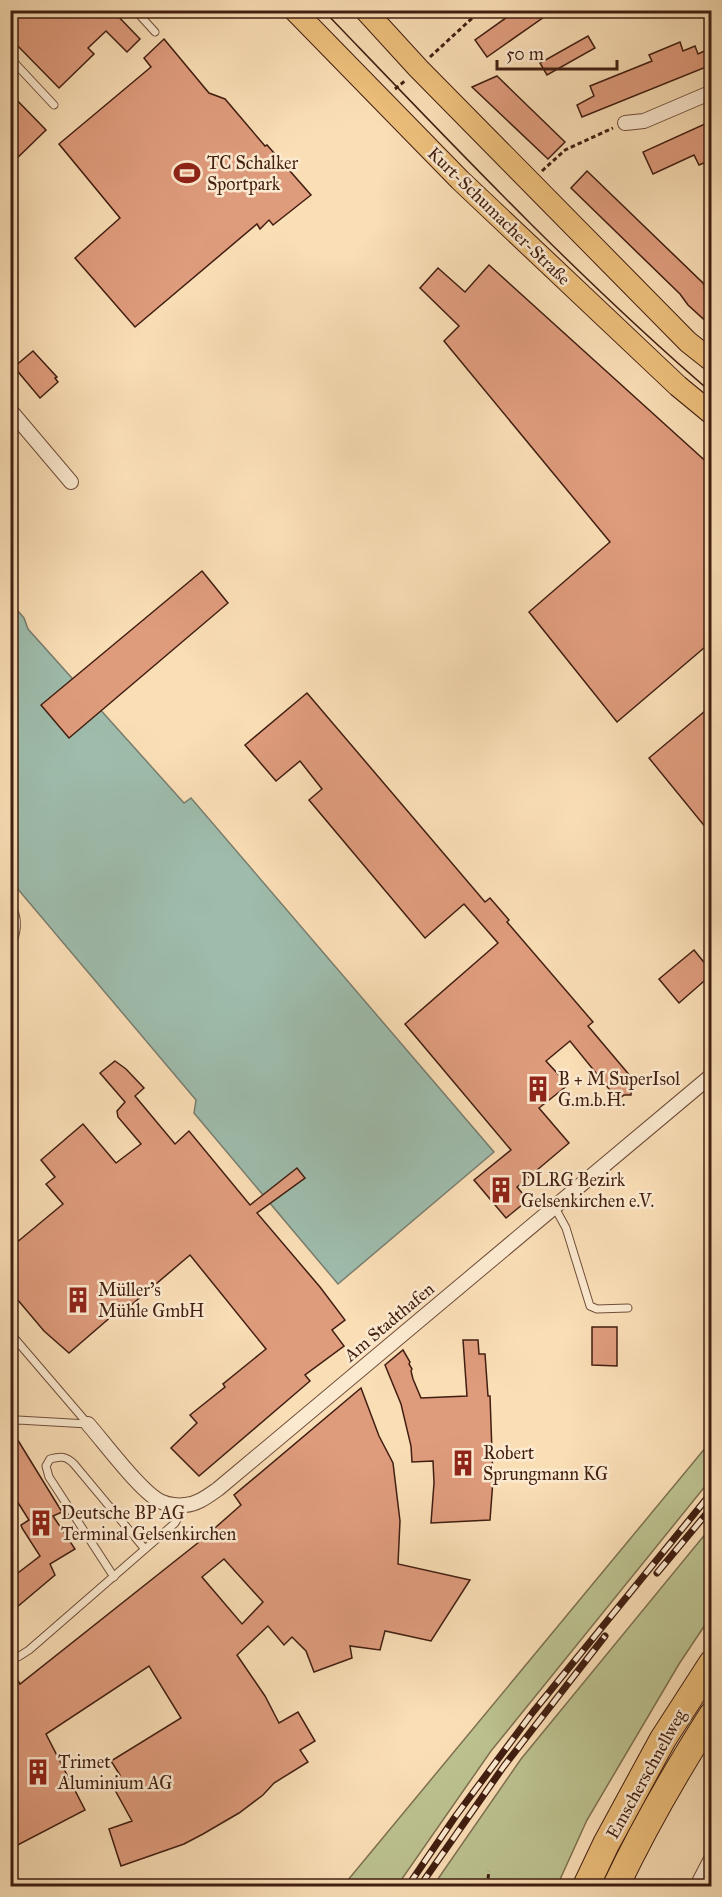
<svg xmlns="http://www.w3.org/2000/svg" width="722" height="1897" font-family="'IM FELL Great Primer',serif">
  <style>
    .green { fill: #bcc290; stroke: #7e7050; stroke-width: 1.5 }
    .water { fill: #9ebcac; stroke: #797d6e; stroke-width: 1.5 }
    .building { fill: #df9c7d; stroke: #411e11; stroke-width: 1.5; fill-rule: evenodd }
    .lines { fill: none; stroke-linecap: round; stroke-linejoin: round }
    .lane-casing { stroke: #6f4e3a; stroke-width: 9 }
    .street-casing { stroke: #6f4e3a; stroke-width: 16 }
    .primary-casing { stroke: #411e11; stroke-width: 23 }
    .highway-casing { stroke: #411e11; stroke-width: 28 }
    .path { stroke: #411e11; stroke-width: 3; stroke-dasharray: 4.5 3; stroke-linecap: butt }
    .lane { stroke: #fcead0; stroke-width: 7 }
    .street { stroke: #fcead0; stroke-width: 14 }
    .primary { stroke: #edbf7b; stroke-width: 21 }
    .highway { stroke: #edbf7b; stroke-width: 26 }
    .tram { stroke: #411e11; stroke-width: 1.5 }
    .rail-casing { stroke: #411e11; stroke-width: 7 }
    .rail { stroke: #fcead0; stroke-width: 4.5; stroke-dasharray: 14; stroke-linecap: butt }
    .labels { text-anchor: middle; stroke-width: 5; stroke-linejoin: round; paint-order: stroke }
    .poi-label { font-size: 18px; fill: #411e11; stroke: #fcead0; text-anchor: start }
    .street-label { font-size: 18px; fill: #411e11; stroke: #fcead0 }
  </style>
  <rect width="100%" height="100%" fill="#fadeb6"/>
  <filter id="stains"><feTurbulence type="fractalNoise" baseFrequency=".00333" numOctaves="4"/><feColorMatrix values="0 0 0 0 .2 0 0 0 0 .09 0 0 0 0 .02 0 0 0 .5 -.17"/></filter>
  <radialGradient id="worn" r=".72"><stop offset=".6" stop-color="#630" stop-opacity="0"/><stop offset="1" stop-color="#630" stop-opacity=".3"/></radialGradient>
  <g class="green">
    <path d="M711,1441v38l-220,272 -94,135h-54z"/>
    <path d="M711,1527v89l-32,48 -92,156 -30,66h-124l88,-127z"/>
  </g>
  <path class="water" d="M10,602l14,16 4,11 156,174 7,-5 303,354 -156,132 -144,-171 2,-13 -185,-219z"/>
  <g class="building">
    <path d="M10,10h102l28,29 -13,13 -21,-21 -18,17 6,6 -35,34 -49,-50z"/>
    <path d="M517,10h37l-67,47 -12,-17z"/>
    <path d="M588,36l7,12 -48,27 -7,-12z"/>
    <path d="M164,39l45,54 16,6 40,47 2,-1 44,50 -38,30 -4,-5 -9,9 -3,-5 -122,103 -60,-69 45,-40 -61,-74 92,-77 -7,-9z"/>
    <path d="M680,42l3,9 12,-5 3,8 13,-6v17l-129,52 -5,-12 17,-9 -4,-10 62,-25 -3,-6z"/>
    <path d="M497,76l68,66 -17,17 -76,-72z"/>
    <path d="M10,93l36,37 -36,35z"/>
    <path d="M707,123l4,11v26l-12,5 -5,-10 -41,19 -10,-22z"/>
    <path d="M587,171l116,112 2,4 -1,1 7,7v31l-23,-21 -8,-11 -109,-106z"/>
    <path d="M489,265l222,201v176l-94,80 -88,-110 81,-70 -166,-201 15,-15 -39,-38 18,-20 27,24z"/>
    <path d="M33,351l24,26 -2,1 3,4 -18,16 -26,-31z"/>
    <path d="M202,571l26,32 -159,135 -28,-33z"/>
    <path d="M307,693l178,209 5,-4 19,22 -2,2 86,100 -5,4 49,58 -6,6v5h-7l-6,5 -48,-59 -24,20 22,24 -29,23 30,35 -52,44 11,13 -22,18 -32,-38 37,-30 -106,-126 93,-81 -34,-39 -39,34 -116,-138 13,-11 -22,-28 -24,20 -31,-36z"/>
    <path d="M711,706v128l-62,-76z"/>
    <path d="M694,950l17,21v4l-32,28 -20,-24z"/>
    <path d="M115,1061l11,8 18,19 -9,8 40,48 14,-13 61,74 47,-37 8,10 -48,35 63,74 25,33 -13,10 12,16 -39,29 5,6 -111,95 -28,-28 26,-25 -7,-8 35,-28 -2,-3 43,-35 -76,-94 -67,57 -3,-3 -51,44 -25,-22 -27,-32 -7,5v-56l53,-44 -17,-20 9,-7 -14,-17 42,-36 33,39 25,-19 -23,-27 -1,-6 8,-9 -25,-29z"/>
    <path d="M592,1327h25v39l-25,-1z"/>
    <path d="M463,1340h15l1,14h6l3,42h2l3,84 -3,40 -59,3 3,-40 -1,-22 -21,1 -1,-16 -10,-42 -16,-39 18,-15 7,12 -1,2 3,5 -1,2 2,8 8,19 46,-2z"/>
    <path d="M361,1388l18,48 14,27 7,58 -2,43 72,16 -39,61 -46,-10 -5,19 -30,-4 2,12 -38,14 -8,-21 -14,-14 -8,8 -16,-19 -31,29 28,41 14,27 19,-11 17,29 -15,9 8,12 -34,21 -11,12 -24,18 -36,21 -19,10 -63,22 -12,-37 23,-8 -22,-40 10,-6 -9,-14 70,-43 -32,-52 -103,68 39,76 -75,39v-184l10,19 179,-142 42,-37 -7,-10zM224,1559l39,43 -21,22 -40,-47z"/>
    <path d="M11,1429l51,83 -9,4 22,33 -25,15 5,11 -45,38v-34l30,-23 -18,-28 -1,-3 8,-5 -19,-30z"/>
  </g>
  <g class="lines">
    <g class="lane-casing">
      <g id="lane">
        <path d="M135,10l20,22"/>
        <path d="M10,58l44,47"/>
        <path d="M10,905c10,12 7,30 0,43"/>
        <path d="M554,1206l12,22 24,78 7,3 31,-1"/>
        <path d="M10,1333l78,91"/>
        <path d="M10,1424l8,-4 70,4"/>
        <path d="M114,1577l-65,-100 -3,-11 4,-7c11,-3 16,-3 24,5l70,84"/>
        <path d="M10,1657h8l11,-7 146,-127 10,-18"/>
      </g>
    </g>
    <g class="street-casing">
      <g id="street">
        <path d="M625,123l19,-2 68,-29"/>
        <path d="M10,410l61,72"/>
        <path d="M88,1424c16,18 55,71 74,78 6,3 17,4 23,3 13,-1 23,-9 33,-16l494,-414"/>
        <path d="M697,1886l15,-29"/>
      </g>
    </g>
    <g class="primary-casing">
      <g id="primary">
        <path d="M294,10l166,170 218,206 34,28"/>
        <path d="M365,10l53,58 270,274 24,19"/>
      </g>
    </g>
    <g class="highway-casing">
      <g id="highway">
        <path d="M586,1886l20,-42 57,-105 49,-76"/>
        <path d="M616,1886c28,-59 61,-116 96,-171"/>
      </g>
    </g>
    <g class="path">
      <path d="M430,57l51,-47"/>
      <path d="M395,89l11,-9"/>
      <path d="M542,171l23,-21 48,-22"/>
      <path d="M487,1886l2,-15"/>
    </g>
    <use href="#lane" class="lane"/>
    <use href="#street" class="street"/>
    <use href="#primary" class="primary"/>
    <use href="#highway" class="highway"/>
    <path class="tram" d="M323,10c126,131 251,264 389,383"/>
    <g class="rail-casing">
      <g id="rail">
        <path d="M657,1573l55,-66"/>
        <path d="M408,1886l47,-69 78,-105 179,-220"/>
        <path d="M420,1886l84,-120 101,-130"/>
      </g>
    </g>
    <use href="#rail" class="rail"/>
  </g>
  <defs>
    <g id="stadium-bare" transform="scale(2.07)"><path d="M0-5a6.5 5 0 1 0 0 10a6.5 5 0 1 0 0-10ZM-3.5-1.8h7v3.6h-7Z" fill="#8f2418" stroke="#fcead0" stroke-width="2.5" paint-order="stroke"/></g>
    <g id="building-bare" transform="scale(2.07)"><path d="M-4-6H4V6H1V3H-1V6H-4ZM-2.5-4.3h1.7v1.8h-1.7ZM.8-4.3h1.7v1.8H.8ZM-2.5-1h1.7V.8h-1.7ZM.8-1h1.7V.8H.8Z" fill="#8f2418" stroke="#fcead0" stroke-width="2.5" paint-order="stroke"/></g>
  </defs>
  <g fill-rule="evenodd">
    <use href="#stadium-bare" x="187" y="173"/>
    <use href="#building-bare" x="538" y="1089"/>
    <use href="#building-bare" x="501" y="1190"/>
    <use href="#building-bare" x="78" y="1300"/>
    <use href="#building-bare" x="463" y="1463"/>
    <use href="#building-bare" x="41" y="1523"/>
    <use href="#building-bare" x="38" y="1772"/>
  </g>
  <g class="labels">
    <g class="poi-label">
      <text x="207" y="169">TC Schalker<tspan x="207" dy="21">Sportpark</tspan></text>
      <text x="558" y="1085">B + M SuperIsol<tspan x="558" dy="21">G.m.b.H.</tspan></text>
      <text x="521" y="1186">DLRG Bezirk<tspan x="521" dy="21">Gelsenkirchen e.V.</tspan></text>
      <text x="98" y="1296">Müller's<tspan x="98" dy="21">Mühle GmbH</tspan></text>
      <text x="483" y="1459">Robert<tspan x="483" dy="21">Sprungmann KG</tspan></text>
      <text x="61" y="1519">Deutsche BP AG<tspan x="61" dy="21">Terminal Gelsenkirchen</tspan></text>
      <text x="58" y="1768">Trimet<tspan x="58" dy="21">Aluminium AG</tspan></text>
    </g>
    <g class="street-label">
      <text transform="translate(499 216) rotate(44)" y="6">Kurt-Schumacher-Straße</text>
      <text transform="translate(389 1322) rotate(-40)" y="6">Am Stadthafen</text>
      <text transform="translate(646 1774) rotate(-61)" y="6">Emscherschnellweg</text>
    </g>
  </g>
  <rect width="722" height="1897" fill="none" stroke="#fadeb6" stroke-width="36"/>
  <rect x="12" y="12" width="698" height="1873" fill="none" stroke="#411e11" stroke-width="3"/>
  <rect x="18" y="18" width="686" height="1861" fill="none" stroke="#411e11" stroke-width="1.5"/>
  <path d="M497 60v9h120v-9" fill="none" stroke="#411e11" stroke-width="3"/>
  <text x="506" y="60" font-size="18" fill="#411e11" stroke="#fcead0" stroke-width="4.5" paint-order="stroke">50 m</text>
  <rect width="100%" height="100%" filter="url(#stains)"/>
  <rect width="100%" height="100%" fill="url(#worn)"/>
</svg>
